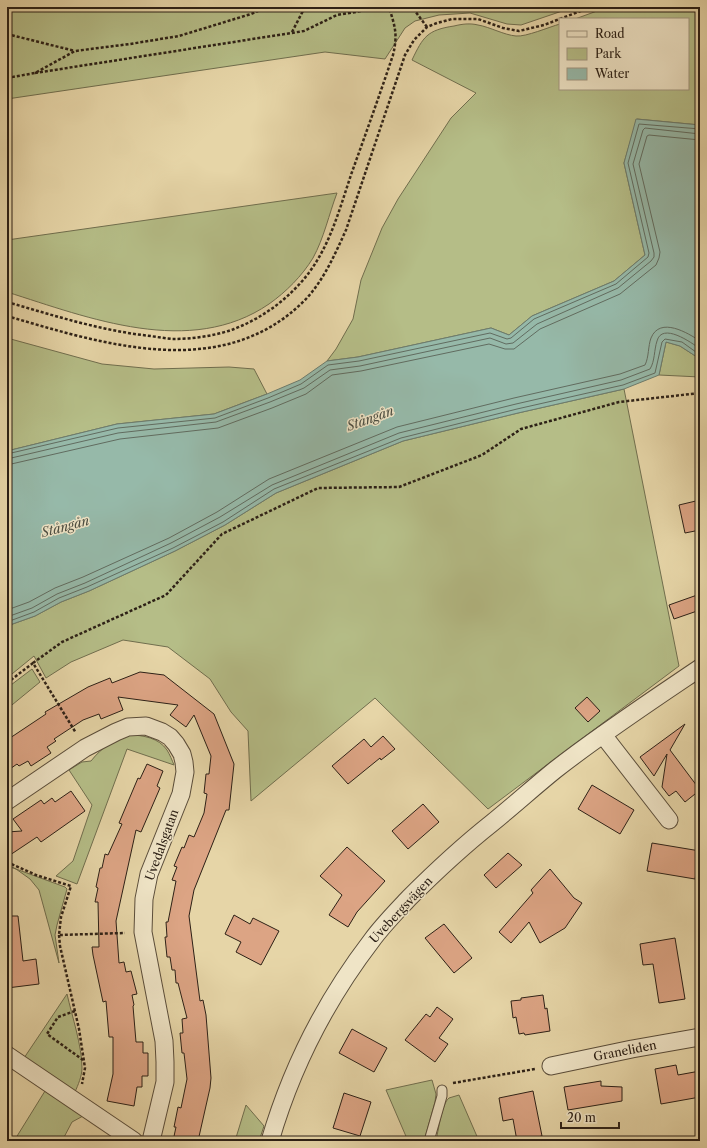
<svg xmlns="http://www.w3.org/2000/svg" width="707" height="1148" font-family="'Libre Caslon Text',serif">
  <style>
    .green { fill: #b5bd87; stroke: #706e4e }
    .water { fill: #96b9a9; stroke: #6c7c6e }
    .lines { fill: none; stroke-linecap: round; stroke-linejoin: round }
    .shore { stroke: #616c60; stroke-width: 1 }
    .building { fill: #dca484; stroke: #2c2016 }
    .service-casing { stroke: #5a4d3a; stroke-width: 11 }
    .minor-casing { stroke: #5a4d3a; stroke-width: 19 }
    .path { stroke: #2c2016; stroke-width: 2.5; stroke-dasharray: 3 2; stroke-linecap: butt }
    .service { stroke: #efe4c6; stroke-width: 9 }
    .minor { stroke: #efe4c6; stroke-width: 17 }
    .labels { text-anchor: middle; stroke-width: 3; stroke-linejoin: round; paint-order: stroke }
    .street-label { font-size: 12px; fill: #2c2016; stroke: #efe4c6 }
    .water-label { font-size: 13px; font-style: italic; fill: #4c4e42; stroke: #efe4c6 }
  </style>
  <rect width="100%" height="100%" fill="#e6d5a7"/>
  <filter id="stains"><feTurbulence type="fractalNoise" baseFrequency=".005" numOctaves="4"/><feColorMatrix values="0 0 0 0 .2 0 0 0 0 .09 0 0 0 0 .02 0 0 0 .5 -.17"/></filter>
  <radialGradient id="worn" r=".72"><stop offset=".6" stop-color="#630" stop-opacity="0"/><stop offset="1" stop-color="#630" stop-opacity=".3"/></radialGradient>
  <g class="green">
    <path d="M7,7h567l-53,18 -14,-1 -37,-11 -31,2 -24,6 -10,7 -20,31 -60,-7 -318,47z"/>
    <path d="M608,7h92v118l-63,-6 -13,44 21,92 -31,26 -82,35 -23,19 -18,-7 -133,29 -31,4 9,-12 17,-30 8,-39 21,-52 16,-29 53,-81 25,-25 -64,-33c11,-23 15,-30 42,-34 8,-2 16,-3 24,-1 12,2 26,10 38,11 10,1 33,-9 44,-12v65h128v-70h-113z"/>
    <path d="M337,193c-8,21 -13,45 -24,65 -11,18 -27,34 -44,46 -79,54 -180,14 -262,-12v-52z"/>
    <path d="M7,338l95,26 52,5 75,-2 25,2 13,25 -53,20 -97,10 -110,27z"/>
    <path d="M666,342l14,4 20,13v18l-41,-2z"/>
    <path d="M624,389l55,277 -191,143 -113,-111 -124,103 -3,-70 -17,-19 -21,-33 -42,-32 -45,-7 -52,22 -25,16 -12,-22 -27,22v-52l28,-10 26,-14 28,-11 86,-40 50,-26 51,-32 127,-52 115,-28z"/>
    <path d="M32,669l8,13 -33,27v-21z"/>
    <path d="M129,735c14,0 30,3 38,15 3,5 5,10 7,15l-47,-16 -50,135 -21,-8 17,-15 19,-56 -23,-35 13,-8 9,-1c12,-15 21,-19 38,-26z"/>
    <path d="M7,864l9,5 49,18 2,2 -10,36 -2,10 4,28 -20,-73 -9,-11 -14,-10 -9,-3z"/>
    <path d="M67,994c5,22 15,52 15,74 0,8 -4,17 -7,24l-51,-34z"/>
    <path d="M432,1080l4,14 -1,8 -11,39h-16l-22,-51z"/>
    <path d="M45,1091l38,25 -11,6 -10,19h-48z"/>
    <path d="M459,1095l20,46h-43c2,-9 6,-38 13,-43 3,-1 7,-2 10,-3z"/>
    <path d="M246,1105l18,21 -5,15h-24z"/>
  </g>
  <path class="water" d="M636,119l64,6v234l-20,-13 -14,-4 -7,33 -35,14 -106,24 -115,28 -127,52 -51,32 -50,26 -86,40 -28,11 -26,14 -28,10v-175l110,-27 97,-10 53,-20 33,-14 27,-19 31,-4 133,-29 18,7 23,-19 82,-35 31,-26 -21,-92z"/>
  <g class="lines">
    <g class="shore">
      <path d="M7,454l111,-26 97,-10 53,-20 33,-14 27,-19 31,-4 131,-28 17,6 4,-1 23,-19 82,-35 32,-27 1,-4 -21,-90 11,-39 61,5"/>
      <path d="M7,459l111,-26 98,-11 54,-20 34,-14 26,-18 30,-4 130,-28 16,6 7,-1 24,-19 81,-36 33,-27 3,-4v-4l-21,-89 10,-34 2,-2 55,6"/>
      <path d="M7,465l113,-26 98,-11 54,-20 34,-14 26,-19 29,-4 128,-27 16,5h9l26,-20 80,-35 36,-29 3,-7 1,-6 -21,-88 8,-28 2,-1 51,5"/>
      <path d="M7,610l22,-8 26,-14 28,-11 86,-39 48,-26 52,-33 128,-52 117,-29 106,-24 25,-9c4,-8 3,-19 6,-27 9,-22 37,-5 49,3"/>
      <path d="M7,617l25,-9 25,-14 28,-11 86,-40 49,-26 52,-32 127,-52 117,-29 105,-24 29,-11c5,-8 4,-19 7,-28 5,-19 34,1 43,8"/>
      <path d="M7,622l27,-10 25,-14 28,-11 86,-39 50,-26 51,-33 127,-51 116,-29 106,-24 32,-12 7,-31 3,-3 17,3 18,13"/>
    </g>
  </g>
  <g class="building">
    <path d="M700,500v30l-15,3 -6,-28z"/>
    <path d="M700,594v16l-26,9 -5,-14z"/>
    <path d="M140,672l24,3 50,39 20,50 -5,46h-3l-32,80 -5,26 11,85 3,-1 3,15 5,63 -1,10 -12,53h-25l3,-14h-2l4,-20 3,1 6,-29 -3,-26h-2l-2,-20h3l-1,-14 5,-1 -9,-35h-2l-1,-13h-3l-2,-13h-3l-2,-20h2l-1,-15h2l8,-41 -4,-1 5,-13 -3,-1 8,-19 2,1 5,-13 5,2 10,-24 3,-19 -3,-1 2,-19h3l2,-18 -17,-41 -8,12 -16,-12 8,-10 -60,-8 5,13 -22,9 -2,-5 -16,6 -29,19 2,2 -9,6 4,6 -20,13 -3,-5 -9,5 -2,-2 -10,7v-31l39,-26 -1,-2 43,-25 22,-9 2,5z"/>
    <path d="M587,697l13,14 -12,11 -13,-14z"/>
    <path d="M685,724l-15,26 30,40 -15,12 -9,-11 -7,5 -7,-9 5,-33 -13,22 -14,-19z"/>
    <path d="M383,736l12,13 -14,11 -1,-2 -32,26 -16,-18 32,-27 7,8z"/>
    <path d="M147,764l16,7 -6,15 3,2 -19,44 -5,-2 -20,91 3,42 5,-1 2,10 5,-1 6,23 -5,1 2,10 -1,1 3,36h7v11h5v23h-6v11h-5l-3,19 -27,-5 6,-27v-37h-4l-3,-36 -3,1 -10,-47 -1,-8h7l-1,-45h-3l3,-14 -2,-1 4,-19h2l3,-14 3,1 14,-31 -3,-1 19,-45 2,1z"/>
    <path d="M592,785l42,25 -14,24 -42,-25z"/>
    <path d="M71,791l14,20 -44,31 -4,-5 -30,20v-25l15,-1 -9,-12 28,-19 3,4 8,-6 3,4z"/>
    <path d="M423,804l16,18 -31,27 -16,-18z"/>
    <path d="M652,843l48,8 -5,28 -48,-8z"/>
    <path d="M347,847l38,34 -28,31 -9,15 -19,-12 13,-20 -22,-19z"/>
    <path d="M508,853l14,12 -26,23 -12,-13z"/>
    <path d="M550,869l24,29 8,5 -17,25 -25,15 -11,-21 -18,21 -12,-11 34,-39 -2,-3z"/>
    <path d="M234,915l16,9 3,-6 26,13 -18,34 -25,-13 5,-10 -16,-8z"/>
    <path d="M7,916h11l5,45 13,-2 3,25 -32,4z"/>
    <path d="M444,924l28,34 -18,15 -29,-35z"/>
    <path d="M675,938l10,61 -26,4 -6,-39 -10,1 -3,-21z"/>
    <path d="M543,995l2,14 2,-1 3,23 -25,4 -1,-2 -5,1 -3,-17 -3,1 -2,-17 10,-1v-2z"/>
    <path d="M437,1007l16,12 -14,19 9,6 -13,18 -30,-22 21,-26 4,3z"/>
    <path d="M352,1029l35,19 -13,24 -35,-19z"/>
    <path d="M676,1065l2,10 22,-4v26l-39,7 -6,-35z"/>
    <path d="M601,1081v5l21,1v14l-54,9 -4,-23z"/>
    <path d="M533,1091l9,45 -25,5 -4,-22 -10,2 -4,-23z"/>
    <path d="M344,1093l27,9 -11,34 -27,-8z"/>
  </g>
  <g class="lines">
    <g class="service-casing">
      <path id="service" d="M429,1141l13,-45v-6"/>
    </g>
    <g class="minor-casing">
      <g id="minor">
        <path d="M603,735l66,85"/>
        <path d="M7,801l78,-53 31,-16 12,-5 18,-1 16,6 8,5 6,7 6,10 2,8 1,10 -4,22 -32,80 -5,25 -1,33 21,109 1,21v20l-14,59"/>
        <path d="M7,1055l127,86"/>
        <path d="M551,1066l81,-17 68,-12"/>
        <path d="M270,1141c21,-72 56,-141 102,-201 11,-15 24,-28 37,-42 26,-26 54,-52 83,-75 21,-17 42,-36 63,-53 46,-36 96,-69 145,-102"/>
      </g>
    </g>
    <g class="path">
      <path d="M408,7l7,4 12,16"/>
      <path d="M292,32l13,-25"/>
      <path d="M7,34l68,17"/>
      <path d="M35,73l269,-42 33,-16 49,-8"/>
      <path d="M7,78l28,-5 40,-22 55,-7 49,-8 72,-22 16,-7"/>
      <path d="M7,302c45,13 89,27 135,33 10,1 20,3 30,4 20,0 43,-3 62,-10 34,-13 66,-39 84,-70 16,-27 24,-58 34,-87 14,-39 28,-78 41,-117 5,-21 2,-28 -4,-48"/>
      <path d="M7,316c96,28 216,67 298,-16 19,-20 30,-46 41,-70l59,-175 9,-15 13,-13 10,-4 15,-4h26l25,9 16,3 25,-6 47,-18"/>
      <path d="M33,663l29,-21 104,-47 56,-61 96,-46 81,-1 83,-32 39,-26 98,-27 81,-9"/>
      <path d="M7,683l26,-20 43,70"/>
      <path d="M7,862l29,13 35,11 -10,31 -2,18 66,-2"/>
      <path d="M59,935l1,11 19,83 6,39 -3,16"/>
      <path d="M75,1011l-17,6 -11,17 36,26"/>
      <path d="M453,1083l82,-14"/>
    </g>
    <use href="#service" class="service"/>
    <use href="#minor" class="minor"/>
  </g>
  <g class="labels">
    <g class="street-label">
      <text transform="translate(162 845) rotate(-70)" y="4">Uvedalsgatan</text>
      <text transform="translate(401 910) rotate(-47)" y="4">Uvebergsvägen</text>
      <text transform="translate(625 1051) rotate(-11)" y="4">Graneliden</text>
    </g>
    <g class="water-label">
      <text transform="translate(370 418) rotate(-20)" y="5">Stångån</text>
      <text transform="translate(65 526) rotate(-15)" y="5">Stångån</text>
    </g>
  </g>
  <rect width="707" height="1148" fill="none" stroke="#e6d5a7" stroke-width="24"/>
  <rect x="8" y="8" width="691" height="1132" fill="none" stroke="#2c2016" stroke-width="2"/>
  <rect x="12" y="12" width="683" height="1124" fill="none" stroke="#2c2016"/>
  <rect x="559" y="18" width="130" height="72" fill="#efe4c6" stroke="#a19680"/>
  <rect x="567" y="31" width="20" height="6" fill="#efe4c6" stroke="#a19680"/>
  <text x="595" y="38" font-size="12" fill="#2c2016">Road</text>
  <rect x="567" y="48" width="20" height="12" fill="#b5bd87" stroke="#a19680"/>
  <text x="595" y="58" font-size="12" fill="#2c2016">Park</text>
  <rect x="567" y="68" width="20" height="12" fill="#96b9a9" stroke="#a19680"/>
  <text x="595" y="78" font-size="12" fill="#2c2016">Water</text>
  <path d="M561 1122v6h58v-6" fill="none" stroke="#2c2016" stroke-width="2"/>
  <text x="567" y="1122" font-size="12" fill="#2c2016" stroke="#efe4c6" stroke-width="3" paint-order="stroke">20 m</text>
  <rect width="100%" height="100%" filter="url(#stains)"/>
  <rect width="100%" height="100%" fill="url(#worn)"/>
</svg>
